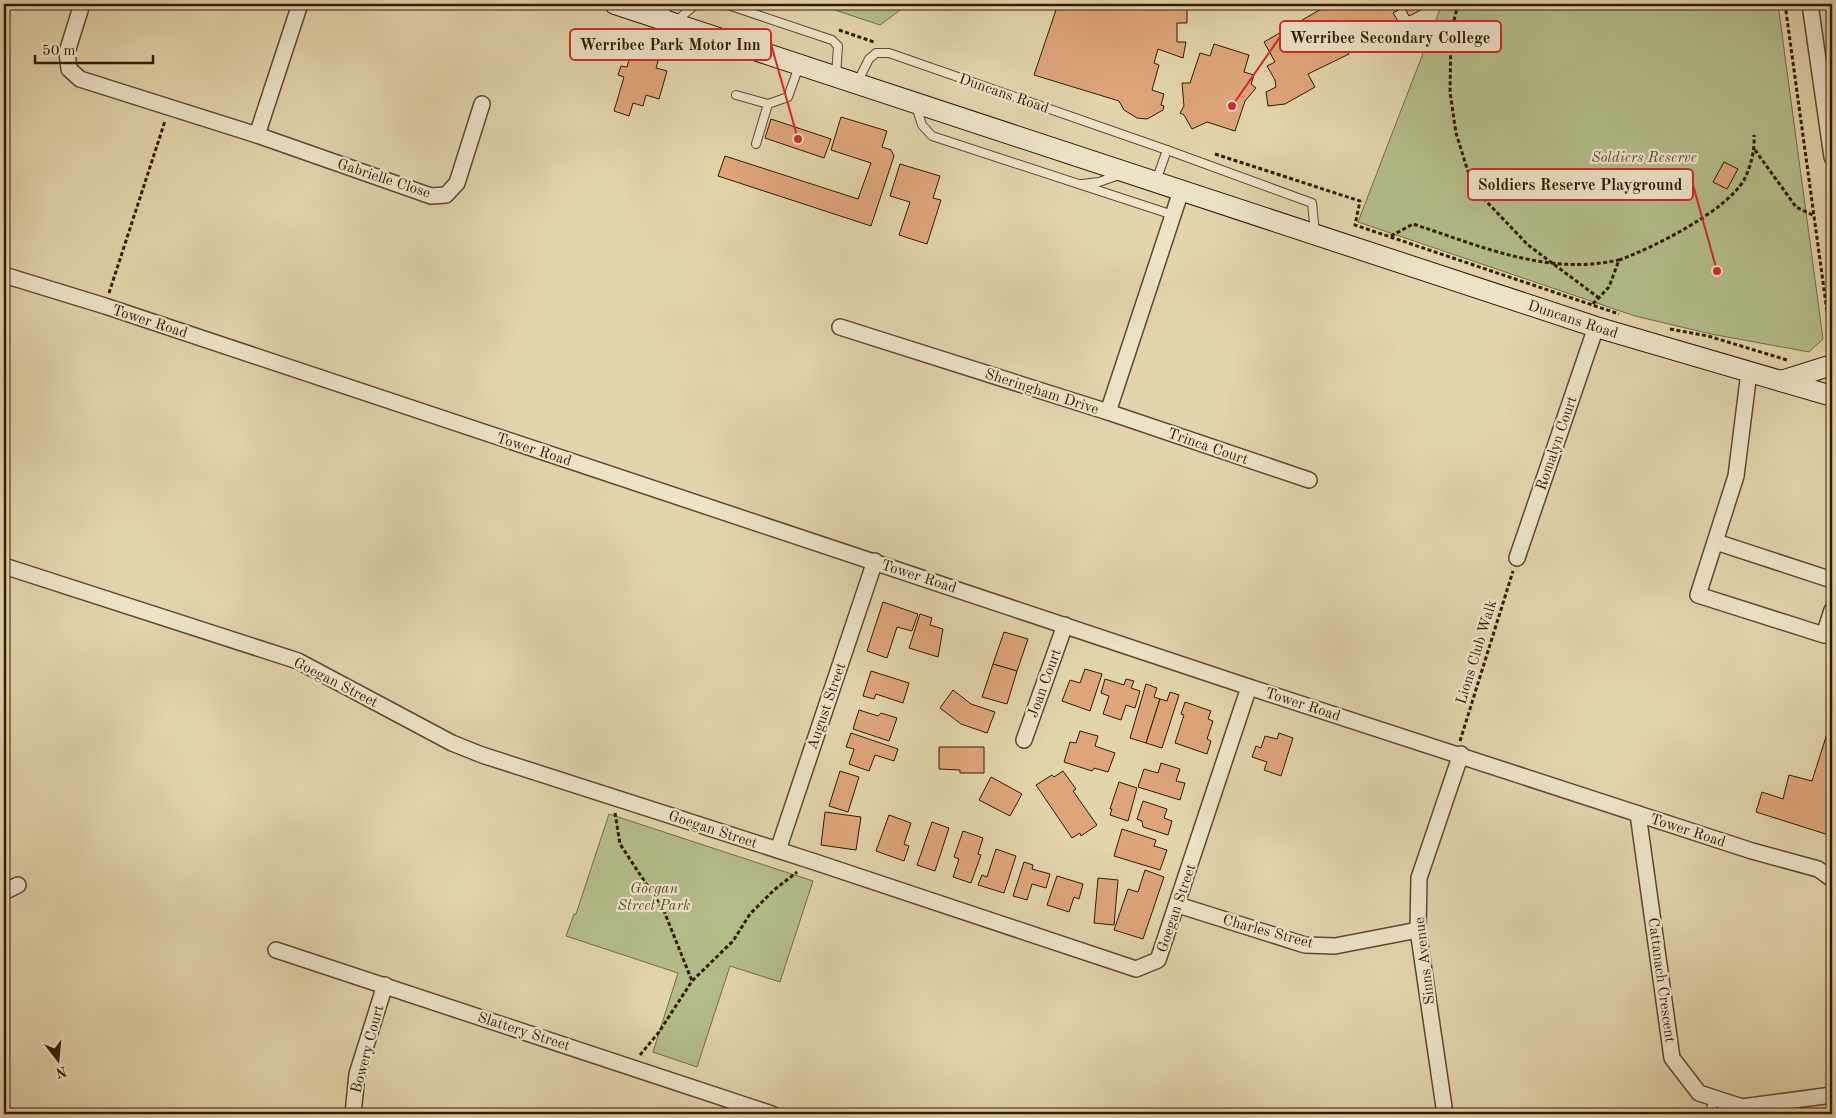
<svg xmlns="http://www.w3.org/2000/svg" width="1836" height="1118" font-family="'Old Standard TT',serif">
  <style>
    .green { fill: #b3bd89; stroke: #746b45 }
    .building { fill: #dea57b; stroke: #341901 }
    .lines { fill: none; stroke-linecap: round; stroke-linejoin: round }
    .lane-casing { stroke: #60482c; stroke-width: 10 }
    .street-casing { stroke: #60482c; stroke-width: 18 }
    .secondary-casing { stroke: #341901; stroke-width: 22 }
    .path { stroke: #341901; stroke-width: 3; stroke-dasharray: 4 2.5; stroke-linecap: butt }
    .lane { stroke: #ece3c8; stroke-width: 8 }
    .street { stroke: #ece3c8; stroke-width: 15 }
    .secondary { stroke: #ece3c8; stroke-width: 20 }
    .labels { text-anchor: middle; stroke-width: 4.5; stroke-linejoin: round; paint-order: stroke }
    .street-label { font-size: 15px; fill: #341901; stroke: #ece3c8 }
    .park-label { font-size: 15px; font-style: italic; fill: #5a4a2a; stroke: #ece3c8 }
    .leader { fill: none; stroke: #d62828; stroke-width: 2 }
    .callout-dot { fill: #d62828; stroke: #ece3c8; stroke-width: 2 }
    .callout { fill: #ece3c8; stroke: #d62828; stroke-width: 2 }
    .callout-label { font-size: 16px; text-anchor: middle; font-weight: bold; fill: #341901 }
  </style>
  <rect width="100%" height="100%" fill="#e2d4ab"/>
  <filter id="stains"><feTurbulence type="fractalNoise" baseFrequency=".004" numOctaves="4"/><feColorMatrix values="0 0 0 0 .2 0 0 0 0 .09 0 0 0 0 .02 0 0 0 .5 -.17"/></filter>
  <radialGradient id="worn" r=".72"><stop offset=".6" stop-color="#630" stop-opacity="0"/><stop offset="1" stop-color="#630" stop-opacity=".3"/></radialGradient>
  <g class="green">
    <path d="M817,4h91l-28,21z"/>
    <path d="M1442,4h336l45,335 -14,13 -98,-18 -76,-18 -277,-94z"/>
    <path d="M609,814l204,67 -33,101 -50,-16 -33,101 -44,-15 25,-79 -112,-37 8,-22h2z"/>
  </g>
  <g class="building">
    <path d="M1058,4h129v19h-10v19h9l-3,16 -25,-9 -4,14 5,2 -7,25 12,4 -3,11 3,1 -1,4 -16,9 -10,-1 -13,-8 -5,-9 -85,-26z"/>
    <path d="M1330,4h95l2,3 -18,9 -5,-9 -11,6 7,11 -30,17 -2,-3 -21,12 2,4 -41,20 7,13 -30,17 -17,2 -2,-14 10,-5 -1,-7 -8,-14 8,-4 -11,-20z"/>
    <path d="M1214,44l35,11 -5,17 10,3 -3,9 5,4 -11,13 -10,30 -28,-9 -15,7 -8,-14 -4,-2 4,-7 -2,-23h8l10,-30 10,3z"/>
    <path d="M632,49l27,9 -3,10 11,3 -8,28 -13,-4 -3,11 -10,-3 -4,13 -15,-5 10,-34 -6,-2 3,-9 6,1z"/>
    <path d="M841,117l46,14 -5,16 9,3 3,6 -23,70 -153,-50 7,-20 133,43 13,-36 -40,-13z"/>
    <path d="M771,119l60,20 -7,19 -59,-20z"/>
    <path d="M1724,162l14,7 -11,20 -14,-7z"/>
    <path d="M900,164l40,12 -7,22 8,2 -14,44 -28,-9 11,-33 -20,-6z"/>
    <path d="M883,602l35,12 -6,17 -15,-4 -10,31 -20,-7z"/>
    <path d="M920,614l12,4 -2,7 13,4 -5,28 -29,-9z"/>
    <path d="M1004,632l24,7 -11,32 -24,-7z"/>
    <path d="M993,664l24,7 -10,33 -25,-7z"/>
    <path d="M1085,669l17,5 -12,37 -28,-10 8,-21 10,3z"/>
    <path d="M871,671l38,12 -6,20 -27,-9 -2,5 -11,-3z"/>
    <path d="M1105,679l19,6 2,-6 8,2 -3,7 9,3 -5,17 -9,-3 -5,15 -18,-6 6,-18 -8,-3z"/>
    <path d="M1146,684l11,4 -3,9 6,2 -14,44 -16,-5z"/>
    <path d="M953,690l18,14 24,8 -8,21 -26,-9 -21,-16z"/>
    <path d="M1170,692l9,3 -17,53 -16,-5 14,-44 7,2z"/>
    <path d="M1185,702l26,9 -3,8 5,2 -6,18 4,2 -4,13 -32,-11 9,-28 -3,-1z"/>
    <path d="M859,710l19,6 3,-3 16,5 -8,23 -36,-12z"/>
    <path d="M1831,721l1,76 -4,14 4,1v24l-76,-24 6,-20 21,7 6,-24 23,6z"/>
    <path d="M1080,731l18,5 -3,10 20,7 -7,19 -14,-4 -2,3 -28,-9 6,-20 6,1z"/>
    <path d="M851,733l47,16 -4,12 -19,-6 -6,16 -20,-7 5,-15 -8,-2z"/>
    <path d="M1279,733l14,5 -12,38 -17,-6 3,-8 -15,-5 4,-11 5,2 4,-12 12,3z"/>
    <path d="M939,747h45v26h-24v-3l-21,-1z"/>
    <path d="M1161,763l19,6 -4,12 9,2 -5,17 -42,-13 6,-18 14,4z"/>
    <path d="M840,771l19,6 -11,35 -19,-6z"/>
    <path d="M1063,771l13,18 -3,2 24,34 -16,11 -1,-3 -8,5 -36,-53 16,-10 2,2z"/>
    <path d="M991,777l31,17 -12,22 -31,-16z"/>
    <path d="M1119,782l18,6 -9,33 -18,-6 2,-6h-2z"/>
    <path d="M1143,801l24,8 -3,9 8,3 -4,14 -25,-8 -1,-6 -5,-2z"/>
    <path d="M825,812l36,5 -5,33 -35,-5z"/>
    <path d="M889,815l22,8 -7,21 5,2 -5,15 -28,-10z"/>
    <path d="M932,822l17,6 -14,43 -18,-6z"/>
    <path d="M1122,829l34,11 -2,6 13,4 -7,20 -46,-14z"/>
    <path d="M963,831l20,7 -5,16 3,1 -10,28 -18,-6 6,-18 -5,-2z"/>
    <path d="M996,849l20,7 -12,37 -26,-8 4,-10 5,2z"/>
    <path d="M1024,862l9,3 -1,4 18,5 -4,14 -14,-4 -5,16 -14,-4z"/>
    <path d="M1145,870l19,7 -21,62 -29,-9 14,-41 10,3z"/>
    <path d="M1057,876l26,8 -4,15 -5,-2 -5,15 -22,-7z"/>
    <path d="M1098,878l20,2 -4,45 -20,-2z"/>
  </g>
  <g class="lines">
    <g class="lane-casing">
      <g id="lane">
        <path d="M725,4l107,36 6,6 -2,29"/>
        <path d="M675,22l21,-18"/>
        <path d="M857,83l12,-24 7,-6h13l278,97 145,53 3,30"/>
        <path d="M736,95l32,9"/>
        <path d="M916,106l6,19 10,11 241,79"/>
        <path d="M756,144l12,-40 20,-7 11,-31"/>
        <path d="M1156,181l11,-31"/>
        <path d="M1082,184l17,-2 20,-7"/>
        <path d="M1708,1114l8,-16"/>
      </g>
    </g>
    <g class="street-casing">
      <g id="street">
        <path d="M82,4l-15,48 2,17 11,10 177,56 174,61 15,-1 11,-12 25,-79"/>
        <path d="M662,4v16"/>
        <path d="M1810,4l22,153"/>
        <path d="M257,135l43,-131"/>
        <path d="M4,275l101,31 1144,381 503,164 66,18 14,10"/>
        <path d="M840,327l268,85 73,-221"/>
        <path d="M1749,372l-13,104 -38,119 126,40 8,-25"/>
        <path d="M1108,412l201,68"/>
        <path d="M1716,542l116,38"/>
        <path d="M1517,558l79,-231"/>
        <path d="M4,566l294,95 154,82 30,12 330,106 324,108 22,-9 91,-273"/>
        <path d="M1024,740l41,-115"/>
        <path d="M1638,814l34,244 27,35 43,14 90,-12"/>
        <path d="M778,850l97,-289"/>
        <path d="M4,892l14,-7"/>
        <path d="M1178,905l127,40 30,1 83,-16"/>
        <path d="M276,950l496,164"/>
        <path d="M353,1114l4,-40 28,-89"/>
        <path d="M1445,1114l-27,-184 1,-52 42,-124"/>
      </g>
    </g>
    <g class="secondary-casing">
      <g id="secondary">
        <path d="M615,4l981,323 236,69"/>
        <path d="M1781,381l51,-16"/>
      </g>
    </g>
    <g class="path">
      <path d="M1458,4l-7,29 -1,59 6,41 14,45 15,22 43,45 71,53"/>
      <path d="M1785,4l42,307 5,8"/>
      <path d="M839,30l35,12"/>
      <path d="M1755,150l41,57 17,8"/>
      <path d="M1215,154l145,47 -5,24 264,89"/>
      <path d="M1391,236l22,-12c68,22 133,52 206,36"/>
      <path d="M109,293l56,-172"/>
      <path d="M1593,304l16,-17 10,-27c34,-12 107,-49 125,-80 7,-14 11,-30 10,-45"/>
      <path d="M1670,329l38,7 79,24"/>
      <path d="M1460,741l53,-170"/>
      <path d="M615,813l5,31 44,67 28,70"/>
      <path d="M640,1055l19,-23 33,-51 41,-40 17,-27 24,-24 23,-18"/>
    </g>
    <use href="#lane" class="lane"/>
    <use href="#street" class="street"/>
    <use href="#secondary" class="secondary"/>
  </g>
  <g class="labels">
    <g class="street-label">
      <text transform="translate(1004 93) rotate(19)" y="5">Duncans Road</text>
      <text transform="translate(384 178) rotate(18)" y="5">Gabrielle Close</text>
      <text transform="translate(1573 319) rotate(18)" y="5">Duncans Road</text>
      <text transform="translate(150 321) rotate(18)" y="5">Tower Road</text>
      <text transform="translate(1042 391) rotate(18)" y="5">Sheringham Drive</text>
      <text transform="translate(1556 443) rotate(-71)" y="5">Romalyn Court</text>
      <text transform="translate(1208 446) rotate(19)" y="5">Trinca Court</text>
      <text transform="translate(534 449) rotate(18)" y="5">Tower Road</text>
      <text transform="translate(919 576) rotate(18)" y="5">Tower Road</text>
      <text transform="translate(1476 652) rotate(-73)" y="5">Lions Club Walk</text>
      <text transform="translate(336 682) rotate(27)" y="5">Goegan Street</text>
      <text transform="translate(1044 683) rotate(-70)" y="5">Joan Court</text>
      <text transform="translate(1303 704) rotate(18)" y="5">Tower Road</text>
      <text transform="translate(826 706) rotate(-71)" y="5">August Street</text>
      <text transform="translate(713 829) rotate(18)" y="5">Goegan Street</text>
      <text transform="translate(1688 830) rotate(18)" y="5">Tower Road</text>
      <text transform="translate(1176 908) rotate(-71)" y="5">Goegan Street</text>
      <text transform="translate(1268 931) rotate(15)" y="5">Charles Street</text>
      <text transform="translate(1424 961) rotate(-97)" y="5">Sinns Avenue</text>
      <text transform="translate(1662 980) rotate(82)" y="5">Cattanach Crescent</text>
      <text transform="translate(524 1031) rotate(18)" y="5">Slattery Street</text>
      <text transform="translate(367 1049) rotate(-75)" y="5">Bowery Court</text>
    </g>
    <g class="park-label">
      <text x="1644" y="162">Soldiers Reserve</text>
      <text x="654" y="893">Goegan<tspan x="654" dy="17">Street Park</tspan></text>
    </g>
  </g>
  <path class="leader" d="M1232 106L1280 37M798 139L771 44M1717 271L1693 185"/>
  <g class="callout-dot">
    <circle cx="1232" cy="106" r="5"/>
    <circle cx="798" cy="139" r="5"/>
    <circle cx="1717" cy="271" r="5"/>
  </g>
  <g class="callout">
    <rect x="1280" y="21" width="221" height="31" rx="5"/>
    <rect x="570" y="29" width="201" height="31" rx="5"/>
    <rect x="1468" y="169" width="225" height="31" rx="5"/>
  </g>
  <g class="callout-label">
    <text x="1390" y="43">Werribee Secondary College</text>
    <text x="670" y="50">Werribee Park Motor Inn</text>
    <text x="1580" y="190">Soldiers Reserve Playground</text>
  </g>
  <rect width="1836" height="1118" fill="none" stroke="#e2d4ab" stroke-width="20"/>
  <rect x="5" y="5" width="1826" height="1108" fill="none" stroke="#341901" stroke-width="2.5"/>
  <rect x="10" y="10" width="1816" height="1098" fill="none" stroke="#341901"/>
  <g transform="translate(58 1060) rotate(164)" stroke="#ece3c8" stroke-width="4" paint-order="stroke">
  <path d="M0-4L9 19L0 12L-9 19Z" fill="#341901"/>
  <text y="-8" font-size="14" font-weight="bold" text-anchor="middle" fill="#341901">N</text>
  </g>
  <path d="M35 55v8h118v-8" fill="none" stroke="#341901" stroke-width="2.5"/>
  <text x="42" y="55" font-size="15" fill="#341901" stroke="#ece3c8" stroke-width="4" paint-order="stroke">50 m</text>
  <rect width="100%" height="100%" filter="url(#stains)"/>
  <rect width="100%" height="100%" fill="url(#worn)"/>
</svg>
